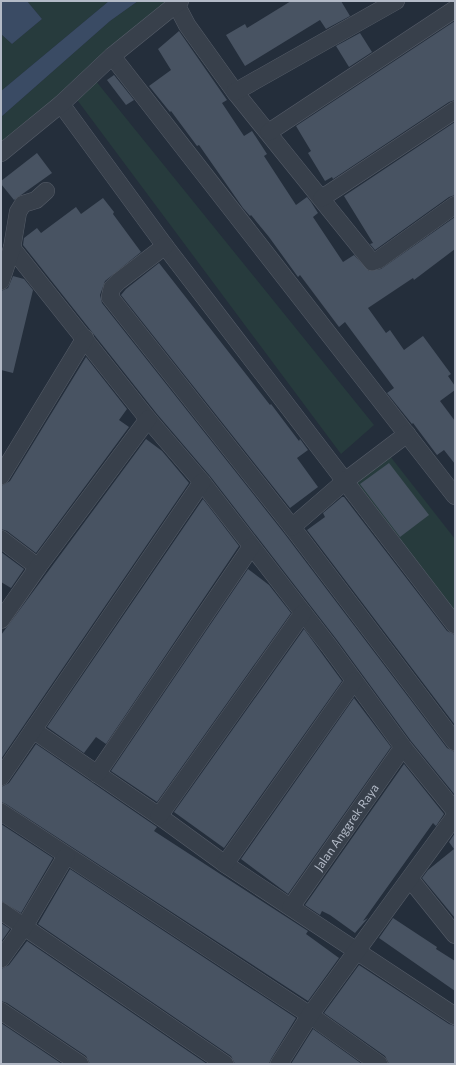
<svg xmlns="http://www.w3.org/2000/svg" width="456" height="1065" font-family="Commissioner,sans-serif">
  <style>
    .green { fill: #273b3d }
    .water { fill: #3a4b64 }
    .building { fill: #485362 }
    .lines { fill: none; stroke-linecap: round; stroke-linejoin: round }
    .minor-casing { stroke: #565d69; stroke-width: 18 }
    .minor { stroke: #38404b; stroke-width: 17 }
    .labels { text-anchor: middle; stroke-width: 3; stroke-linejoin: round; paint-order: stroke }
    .street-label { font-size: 12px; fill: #b3bac7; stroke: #1d2530 }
  </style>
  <rect width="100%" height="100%" fill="#242e3b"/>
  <g class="green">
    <path d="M27,1h82l-108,90v-57l11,10 30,-25z"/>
    <path d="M138,1h42l-89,74 283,350 -33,29 -269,-361 -71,60v-36l109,-96z"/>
    <path d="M386,451l69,88v86l-110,-144z"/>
  </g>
  <g class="water">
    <path d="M1,1h26l15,18 -30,25 -11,-10z"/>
    <path d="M109,1h29l-28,20 -109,96v-26z"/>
  </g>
  <g class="building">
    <path d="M291,1h50l9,15 -24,13 -6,-9 -75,46 -19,-31 19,-11 2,4z"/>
    <path d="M455,21v79l-6,2 -116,77 -1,-2 -7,4 -17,-28 3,-2 -15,-25z"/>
    <path d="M179,31l48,69 -5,3 22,33 8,-5 15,23 -3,2 32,49 11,-8 4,5 7,11 -5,4 30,45 11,-7 15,16 12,-2 74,-52v32l-41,31 -1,-2 -45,30 18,25 4,-3 14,20 19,-14 28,38 -3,2 7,10v4l-15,11 15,20v43l-11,-14 -7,5 -24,-32 -1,1 -25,-31 7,-5 -49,-66 -6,5 -39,-52 -2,2 -29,-40 -18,-22 -1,1 -7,-8 -44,-63 -2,1 -26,-35 -1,1 -21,-26 22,-16 -13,-21z"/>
    <path d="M360,33l12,19 -23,15 -13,-21z"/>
    <path d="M114,75l20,25 -8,5 -19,-25z"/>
    <path d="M455,122v73l-6,2 -74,53 -5,-6 3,-1 -29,-47z"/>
    <path d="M37,153l15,20 -38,27 -13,-16v-3z"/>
    <path d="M103,198l11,14 -1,2 28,38 -36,29 -5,14 2,8 182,230 163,215 8,4v43l-44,-54 -74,-101 -127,-164 -53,-62 -134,-169 1,-7 13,-10 4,5 35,-26 5,7z"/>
    <path d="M159,263l111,142 1,-1 28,37 1,-2 8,11 -11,8 21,29 -28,21 -169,-213 5,-6z"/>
    <path d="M13,276l11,3 9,11 -20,83 -12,-3v-79l7,-3z"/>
    <path d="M86,357l41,52 -8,11 10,7 -93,126 -29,-22 -6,-2v-43l9,-5z"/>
    <path d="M146,439l16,12 27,32 -188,276v-124z"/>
    <path d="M389,463l40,52 -29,22 -40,-53z"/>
    <path d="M342,497h2l103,134 8,4v90l-148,-195 18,-13 -2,-4z"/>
    <path d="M203,499l36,47 -133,198 -10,-7 -12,16 -37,-26z"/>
    <path d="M1,552l23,17 -13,19 -10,-6z"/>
    <path d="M248,569l21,16 22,28 -134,189 -46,-31z"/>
    <path d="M304,629l38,52 -118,167 -50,-36z"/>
    <path d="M354,698l37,49 -103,147 -47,-35z"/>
    <path d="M36,744l121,83 -3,4 154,100 -2,3 33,24 -31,43 -302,-197 -5,-2v-15l8,-4z"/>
    <path d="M404,764l40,50 -8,12 -3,-3 -70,98 5,-3 -13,15 -25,-18 -8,-4 -2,4 -15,-10z"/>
    <path d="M1,824l52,34 -32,55 -20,-12z"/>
    <path d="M455,833v85l-33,-40 6,-8 26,-21 -5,-7z"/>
    <path d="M70,869l226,149 -25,41 -2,5h-34l-4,-8 -193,-132z"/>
    <path d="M393,918l44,29 -1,2 19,12v30l-76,-53z"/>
    <path d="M1,923l9,6 -9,13z"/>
    <path d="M27,941l180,123h-117l-4,-8 -79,-53 -6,-2v-32l8,-4z"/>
    <path d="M359,965l90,59 6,2v38h-66l-4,-8 -61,-43z"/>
    <path d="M1,1023l61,41h-61z"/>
    <path d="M313,1029l49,35h-71z"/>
  </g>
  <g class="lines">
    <g class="minor-casing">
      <g id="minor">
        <path d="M176,4l11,21 48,67 137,170 6,-2 77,-55"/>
        <path d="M112,56l343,440"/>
        <path d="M235,92l161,-91"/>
        <path d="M61,104l104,142 290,379"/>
        <path d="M269,132l186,-123"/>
        <path d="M1,153l60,-49 51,-48 68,-55"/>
        <path d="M322,198l133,-88"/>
        <path d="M165,246l-46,35 -7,7 -2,9 182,230 163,215"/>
        <path d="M12,248l136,171 54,63 127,164 74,101 52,64"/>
        <path d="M1,281l11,-33 6,-36 5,-8 13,-4 10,-9"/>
        <path d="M1,476l84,-138"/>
        <path d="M292,527l53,-46 62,-47"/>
        <path d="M1,539l37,28"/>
        <path d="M1,620l37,-53 110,-148"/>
        <path d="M33,730l126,86 66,48 230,152"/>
        <path d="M97,774l154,-227"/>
        <path d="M1,777l201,-295"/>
        <path d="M1,812l309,203 69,49"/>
        <path d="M159,816l144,-203"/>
        <path d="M225,864l129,-183"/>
        <path d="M410,879l45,56"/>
        <path id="s1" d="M291,907l112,-160"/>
        <path d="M1,911l224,153"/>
        <path d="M1,959l23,-32 42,-71"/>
        <path d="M1,1011l79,53"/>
        <path d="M279,1064l31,-49 145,-199"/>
      </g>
    </g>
    <use href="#minor" class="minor"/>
  </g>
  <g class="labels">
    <g class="street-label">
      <text dy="4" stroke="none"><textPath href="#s1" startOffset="97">Jalan Anggrek Raya</textPath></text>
    </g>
  </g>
  <rect width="456" height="1065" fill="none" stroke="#b3bac7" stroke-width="4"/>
</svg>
